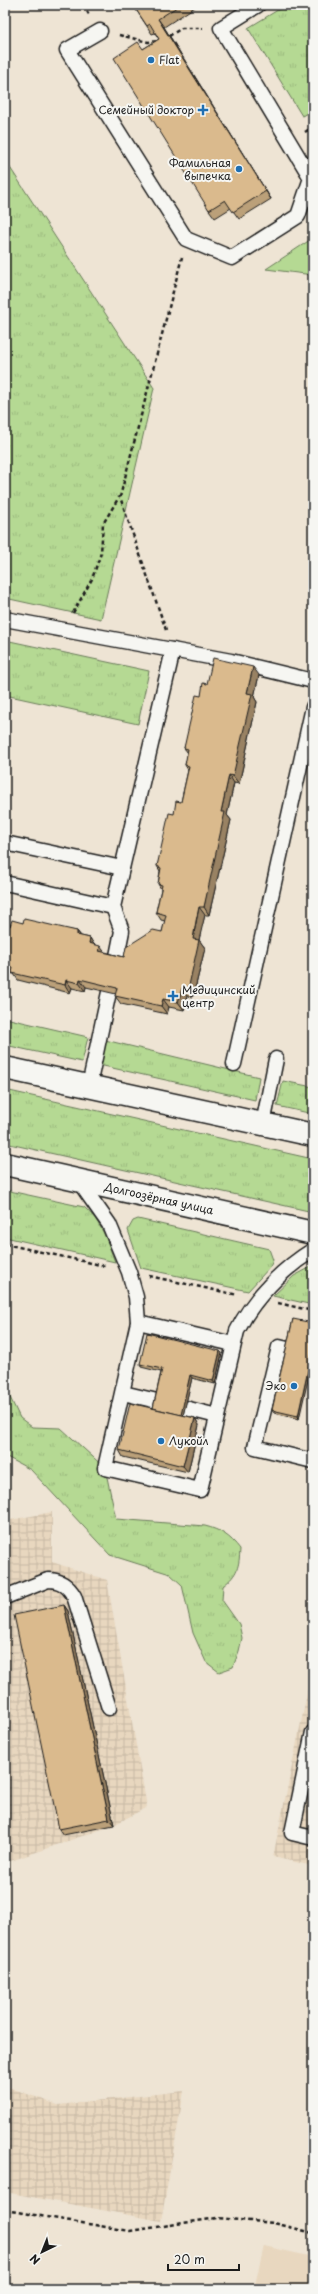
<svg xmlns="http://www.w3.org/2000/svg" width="318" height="2294" font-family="'Playpen Sans',sans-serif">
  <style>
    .built { fill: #e8d7bf }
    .industrial { fill: url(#industrial-grid) }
    .grass { fill: url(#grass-tufts); stroke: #687a58 }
    .pitch { fill: #b5d993; stroke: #687a58 }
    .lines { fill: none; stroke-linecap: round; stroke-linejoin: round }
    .service-casing { stroke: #1c1c1c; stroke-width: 17 }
    .secondary-casing { stroke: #1c1c1c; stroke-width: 25 }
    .path { stroke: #1c1c1c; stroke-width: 2.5; stroke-dasharray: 4 3; stroke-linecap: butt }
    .service { stroke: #f6f6f2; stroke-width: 14 }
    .secondary { stroke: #f6f6f2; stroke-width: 22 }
    .wall { fill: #bba079; stroke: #1c1c1c }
    .shaded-wall { fill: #998263; stroke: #1c1c1c }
    .building { fill: #daba8d; stroke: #1c1c1c }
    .poi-dot { fill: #1f6fb2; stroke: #f6f6f2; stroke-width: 1.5 }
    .labels { text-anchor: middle; stroke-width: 4; stroke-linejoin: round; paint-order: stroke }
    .poi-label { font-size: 11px; fill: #1c1c1c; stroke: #f6f6f2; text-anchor: start }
    .street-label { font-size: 11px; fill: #1c1c1c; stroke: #f6f6f2 }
  </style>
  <defs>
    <pattern id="industrial-grid" width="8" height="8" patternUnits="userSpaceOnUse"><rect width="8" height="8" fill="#e8d7bf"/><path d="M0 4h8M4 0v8" fill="none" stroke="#c6b8a4"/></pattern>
    <pattern id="grass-tufts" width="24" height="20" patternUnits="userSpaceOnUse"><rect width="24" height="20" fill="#b5d993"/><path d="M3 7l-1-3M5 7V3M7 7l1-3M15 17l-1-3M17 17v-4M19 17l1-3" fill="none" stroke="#9bba7e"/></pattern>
  </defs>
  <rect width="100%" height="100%" fill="#eee4d4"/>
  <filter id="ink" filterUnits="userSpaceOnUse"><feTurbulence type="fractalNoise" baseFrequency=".025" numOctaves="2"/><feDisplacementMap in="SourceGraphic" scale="8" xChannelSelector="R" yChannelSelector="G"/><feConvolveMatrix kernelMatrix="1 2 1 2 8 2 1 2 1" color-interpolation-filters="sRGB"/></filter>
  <g filter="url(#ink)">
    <path class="built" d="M264,2246l49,11v32h-59z"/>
    <g class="industrial">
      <path d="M52,1512v50l55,18 40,227 -33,18 -109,38v-342z"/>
      <path d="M313,1665v201l-40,-9z"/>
      <path d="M5,2086l53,19 126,-14 -23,130 -156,-29z"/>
    </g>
    <g class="grass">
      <path d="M286,5h27v105l-11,6 -54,-88z"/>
      <path d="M5,160l149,228 -53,231 -96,-21z"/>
      <path d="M5,640l144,31 -11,53 -133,-29z"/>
      <path d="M5,1018l83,19 -6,25 -77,-17z"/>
      <path d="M105,1040l154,37 -4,23 -156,-35z"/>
      <path d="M283,1081l30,6v27l-36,-8z"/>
      <path d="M5,1090l308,69v53l-308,-69z"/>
      <path d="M5,1190l79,17c18,15 23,34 31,55l-110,-25z"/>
      <path d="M138,1219l131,30 4,11 -3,7 -22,24 -107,-23 -13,-38 5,-9z"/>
      <path d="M313,1266v39l-40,-9 21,-20z"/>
      <path d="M5,1387l15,31 12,9 29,1 44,40 11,51 89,7c16,4 25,10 35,23 -1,18 -2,25 -17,37l-1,14 17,24 3,14 -3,13 -6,16 -14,5 -13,-10 -13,-29 -11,-48 -12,-11 -60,-19 -79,-85 -26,-14z"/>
    </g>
    <path class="pitch" d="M313,238v37l-47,-6z"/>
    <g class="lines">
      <g class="service-casing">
        <g id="service">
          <path d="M100,31l-33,19 119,189 46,19 66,-42 13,-38 -90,-150 37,-23"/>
          <path d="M5,619l226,42 82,20"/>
          <path d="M5,843l117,25"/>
          <path d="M5,883l108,24 60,-257"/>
          <path d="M113,907l9,24 -6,30"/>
          <path d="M234,1064l79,-357"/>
          <path d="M89,1086l20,-94"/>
          <path d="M263,1124l13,-65"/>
          <path d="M78,1180l31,44 20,48 7,25 2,25 -33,146 95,22 37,-159c16,-32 45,-62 76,-81"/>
          <path d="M138,1322l95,22"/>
          <path d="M313,1355l-34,-8 -24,100 58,14"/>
          <path d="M123,1393l34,8"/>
          <path d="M185,1408l32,8"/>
          <path d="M5,1597l43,-17c13,0 20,6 26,16l35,112"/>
          <path d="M313,1732l-21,101 21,5"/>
        </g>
      </g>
      <g class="secondary-casing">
        <g id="secondary">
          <path d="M5,1068l308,67"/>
          <path id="s1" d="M5,1164l308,69"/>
        </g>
      </g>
      <g class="path">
        <path d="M83,5l7,11"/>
        <path d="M119,35l29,7 11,-1"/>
        <path d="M169,36l13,-8h21"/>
        <path d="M305,132l8,-5"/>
        <path d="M73,613l19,-34 9,-26 2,-29 16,-27"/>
        <path d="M166,630l-46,-133 62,-240"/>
        <path d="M5,1244l100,22"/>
        <path d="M149,1276l89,19"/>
        <path d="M278,1303l35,8"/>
        <path d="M5,2210l125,21 87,-13 57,5 39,10"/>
      </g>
      <use href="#service" class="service"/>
      <use href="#secondary" class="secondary"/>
    </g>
    <g class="wall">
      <path d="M133,5h65l-34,22 107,172 -32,20 -8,-11 -16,10 -6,-8 -66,-161 16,-10 -4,-6 -3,1z"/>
      <path d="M259,675l-5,22 3,5 -18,82 -5,-1 -7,32 4,5 -22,95h-4l-4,14 -2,11 6,8 -12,49 -6,-1 -3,14 -15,-3 -2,7 -46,-10 -6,-8 1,-2 -30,-7 -1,4 -13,-3 -2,5 -52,-13 -4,-6 -7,-1 -2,-3v-46l5,2 13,-3 54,8 4,5 9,2 4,7 11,7 19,5 38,-25 3,-11 -4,-1 -5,-8 5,-23 -3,-5 2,-13 -3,-5 17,-52 7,-12 7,-32 -3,-5 3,-12 -4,-5 17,-52 6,-12z"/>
      <path d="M293,1319l6,100 -25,-6 -2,-3z"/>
      <path d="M222,1353l-7,31 -23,-6 -9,37 12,3 4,7 -11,47 -65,-15 -4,-7 34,-42 8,-36 -20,-5 -1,-3z"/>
      <path d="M64,1605l4,6 46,214 -51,10 -4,-6z"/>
    </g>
    <g class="shaded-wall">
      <path d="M158,19l6,8 107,172 -5,-8z"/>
      <path d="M253,667l6,8 -5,22 3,5 -18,82 -6,-8 14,-83z"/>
      <path d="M229,775l5,8 -7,32 4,5 -22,95 -5,-8 17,-95z"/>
      <path d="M199,907l6,8 -6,25 6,8 -12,49 -5,-7 5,-51z"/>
      <path d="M77,931l6,8 -6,-4z"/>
      <path d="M90,938l5,8 -6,-3z"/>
      <path d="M100,946l6,8 -7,-3z"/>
      <path d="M80,979l6,8 -1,4 -6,-8z"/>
      <path d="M66,980l6,8 -2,5 -5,-8z"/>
      <path d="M182,988l5,8 -3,14 -6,-8z"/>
      <path d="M163,999l6,8 -2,7 -6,-8z"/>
      <path d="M313,1347v11l-14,61 -1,-3z"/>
      <path d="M220,1351l2,2 -7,31 -2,-3z"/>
      <path d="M190,1375l2,3 -10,42 -2,-2z"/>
      <path d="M195,1418l4,7 -11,47 -5,-6z"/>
      <path d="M64,1605l4,6 46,214 -5,-6z"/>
    </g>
    <g class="building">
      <path d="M133,5h47l-22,14 108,172 -33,21 -8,-12 -16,10 -95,-152 24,-16 5,7 16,-10 -9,-15 -3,2z"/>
      <path d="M213,658l40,9 -6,26 5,1 -19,82 -4,-1 -8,37h4l-21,95h-5l-3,14 -3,18 6,1 -11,50 -6,-2 -4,14 -15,-3 -2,7 -46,-10 2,-8 -25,-6 -12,-3 -1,4 -13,-3 -1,5 -53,-12 1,-5 -8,-2v-42l5,2 2,-6 11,3 1,-4 53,12v4l13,3 -1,5 11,3 -1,5 25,6 2,-10 27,-17 9,2 4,-17 -10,-3 6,-27 -4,-1 3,-16 -4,-2 12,-53 5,1 2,-13 5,1 8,-36 -4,-1 3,-16 -4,-1 12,-53 5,1 2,-13 4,1z"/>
      <path d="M293,1319l20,4v24l-15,69 -26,-6z"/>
      <path d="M147,1333l73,18 -7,30 -23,-6 -9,40 -28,-7 9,-39 -22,-5z"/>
      <path d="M130,1403l65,15 -12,48 -64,-16z"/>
      <path d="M64,1605l45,214 -50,10 -45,-214z"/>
    </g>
  </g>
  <g class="poi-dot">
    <circle cx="151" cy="60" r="4"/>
    <path d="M201 104h4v4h4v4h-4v4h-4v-4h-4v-4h4z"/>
    <circle cx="239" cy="169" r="4"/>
    <path d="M171 990h4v4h4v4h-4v4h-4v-4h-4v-4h4z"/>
    <circle cx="294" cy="1386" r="4"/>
    <circle cx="161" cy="1441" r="4"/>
  </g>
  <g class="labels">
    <g class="poi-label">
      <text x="159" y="64">Flat</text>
      <text x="194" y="114" text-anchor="end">Семейный доктор</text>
      <text x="231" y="167" text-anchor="end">Фамильная<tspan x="231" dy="13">выпечка</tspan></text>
      <text x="182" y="994">Медицинский<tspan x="182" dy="13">центр</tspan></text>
      <text x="286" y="1390" text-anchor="end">Эко</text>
      <text x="169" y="1445">Лукойл</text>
    </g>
    <g class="street-label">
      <text dy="4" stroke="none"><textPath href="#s1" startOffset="158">Долгоозёрная улица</textPath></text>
    </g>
  </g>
  <rect width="318" height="2294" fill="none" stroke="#f6f6f2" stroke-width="20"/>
  <rect x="10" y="10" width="298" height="2274" fill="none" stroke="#1c1c1c" stroke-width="1.5" filter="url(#ink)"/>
  <g transform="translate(42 2252) rotate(223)" stroke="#f6f6f2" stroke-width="3" paint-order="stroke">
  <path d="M0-3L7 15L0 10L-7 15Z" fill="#1c1c1c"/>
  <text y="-6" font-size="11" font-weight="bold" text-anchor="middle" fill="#1c1c1c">N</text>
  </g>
  <path d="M168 2264v6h71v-6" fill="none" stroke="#1c1c1c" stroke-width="2"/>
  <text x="174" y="2264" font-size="12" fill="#1c1c1c" stroke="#f6f6f2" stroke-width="3" paint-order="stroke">20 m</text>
</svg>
